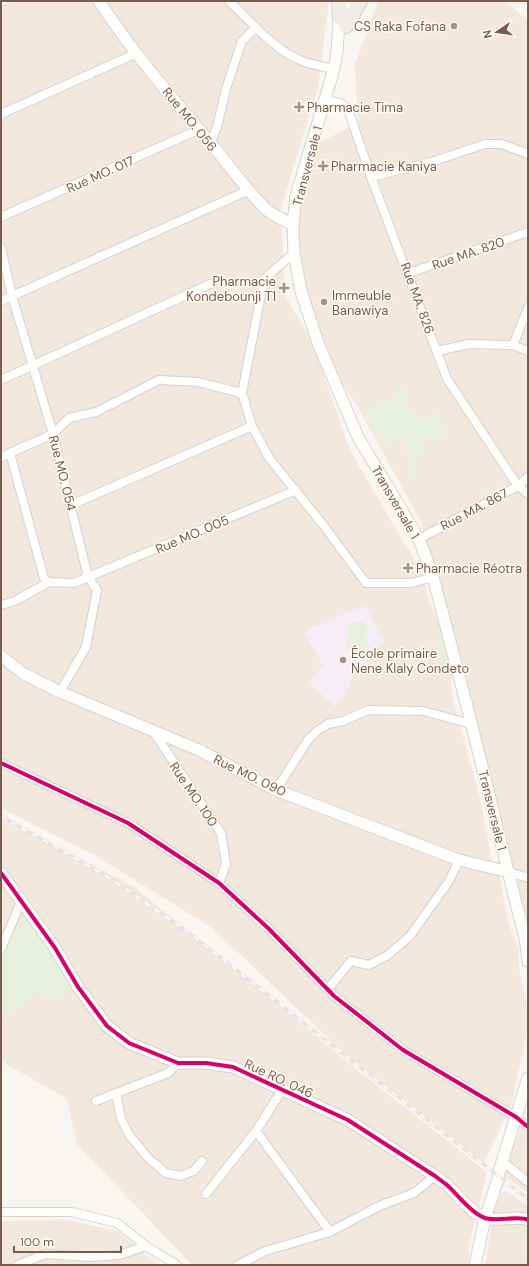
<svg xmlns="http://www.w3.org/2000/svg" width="529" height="1266" font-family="'DM Sans',sans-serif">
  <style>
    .residential { fill: #f2e8de }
    .education { fill: #f6eef6 }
    .green { fill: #e7f0db }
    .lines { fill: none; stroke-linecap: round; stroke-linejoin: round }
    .street-casing { stroke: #d7d1cb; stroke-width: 10 }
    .secondary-casing { stroke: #d9d2cb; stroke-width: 13 }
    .highway-casing { stroke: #dad1cc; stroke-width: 16 }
    .street { stroke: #fefefd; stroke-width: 8 }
    .secondary { stroke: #fefefd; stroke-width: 11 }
    .highway { stroke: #f2eae7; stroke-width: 14 }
    .rail-casing { stroke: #e6e3e7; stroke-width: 3.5 }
    .rail { stroke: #fffaf3; stroke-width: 2; stroke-dasharray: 6; stroke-linecap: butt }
    .cycleway-casing { stroke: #fffaf3; stroke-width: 6 }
    .cycleway { stroke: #d6006c; stroke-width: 4 }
    .poi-dot { fill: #a69286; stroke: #fffaf3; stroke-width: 1.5 }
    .labels { text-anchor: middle; stroke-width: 3; stroke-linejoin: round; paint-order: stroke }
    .poi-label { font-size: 13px; fill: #7a5c4d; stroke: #fffaf3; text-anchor: start }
    .street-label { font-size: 13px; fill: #7a5c4d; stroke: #fffaf3 }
  </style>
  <rect width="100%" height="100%" fill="#f9f5f0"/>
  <g class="residential">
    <path d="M1,1h328l-11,86 -37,121 4,87 22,38 16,39 27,79 72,122 7,28 19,45 5,54 27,98 11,58 9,23 8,43 10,27 2,25 8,38v14l-16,76 -28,61 -141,-111 -132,-125 -117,-72 -93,-47z"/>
    <path d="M378,1h128l22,20v924l-10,-50 -61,-253 -36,-120 -63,-115 -28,-41 -17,-40 -19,-89 10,-45 16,-49 38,-21 -3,-57z"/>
    <path d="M1,818l132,68 218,179 136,107 -18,74v19h-277l-115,-121 -10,-45 -66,-38z"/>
    <path d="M528,1116v77l-27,-20z"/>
    <path d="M506,1191l22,15v59h-43l10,-60 6,-12z"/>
    <path d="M69,1220l50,12 39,33h-157v-44z"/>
  </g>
  <path class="education" d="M365,605l19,37 -15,13 -16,22 -8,18 -10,12 -26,-25 14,-17 -18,-31 1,-4z"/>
  <g class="green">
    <path d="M400,388h3l8,9 -4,5c4,8 13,11 16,19l8,-3 6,-5h4c-1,9 3,17 1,26l-6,1c-4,-4 -9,-6 -14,-3l-1,9 2,8 -6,4 -3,8 4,9 -2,5 -4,-1 -6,-10 4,-3c1,-15 -16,-18 6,-33l-2,-2 -30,16 -20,-34 33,-18v-3z"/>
    <path d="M364,621l3,10 -2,2c7,6 0,15 -2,23l-3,1c-13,-6 -18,-10 -10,-24l-5,-6 4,-3z"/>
    <path d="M442,636l3,4 1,17c4,3 4,6 2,10h-5l-3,-6v-9l-4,-8 2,-7z"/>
    <path d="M25,917l8,5 37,64 -16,17 -15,-13c-10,10 -22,27 -38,23v-60l13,-28 3,-5z"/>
  </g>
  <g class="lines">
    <g class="street-casing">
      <g id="street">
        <path d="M229,1c21,19 43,47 69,58 11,6 24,7 36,10"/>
        <path d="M1,2l3,-1"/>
        <path d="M325,100l15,3 8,6 23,68 76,202 71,107 10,8"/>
        <path d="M1,114l136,-61"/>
        <path d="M213,146l-1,-7 5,-12 9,-38 16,-48 14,-14"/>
        <path d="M371,177l60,-15 54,-18h16l27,10"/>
        <path d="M1,217l197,-87"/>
        <path d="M1,248l11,48 41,138 35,143 9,13 -11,57 -26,45"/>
        <path d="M294,253l-30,26 -22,114 10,33 17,32 55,68 42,57h46l21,-6"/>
        <path d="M409,273l119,-41"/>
        <path d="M1,301l248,-111"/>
        <path d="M513,345l15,-37"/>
        <path d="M437,351l32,-7 44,1 15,6"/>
        <path d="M1,380l209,-96"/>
        <path d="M10,453l34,125 5,4"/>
        <path d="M1,457l52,-23 16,-16 27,-6 63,-32 39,2 44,11"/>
        <path d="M71,505l181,-79"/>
        <path d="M419,539l99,-53 10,-9"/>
        <path d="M1,605l14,-4 34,-19 25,1 222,-93"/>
        <path d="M153,731l68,102 5,31 -7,19"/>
        <path d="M1,763l127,60 91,60 50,46 65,67 69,54 113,67 12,10"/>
        <path d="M276,790l32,-50 9,-9 11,-7 15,-3 25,-11 55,1 48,13"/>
        <path d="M509,872l19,6"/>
        <path d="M1,949l20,-47"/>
        <path d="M328,989l23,-28 18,4 19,-10 22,-19 39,-55 10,-21"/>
        <path d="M116,1093l5,26 9,17 19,23 17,14 14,3 14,-5 8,-10"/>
        <path d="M96,1101l72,-28 10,-10"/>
        <path d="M256,1131l74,101"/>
        <path d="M502,1161l26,21"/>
        <path d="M206,1194l50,-63 26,-41"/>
        <path d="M1,1212h71l45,11 29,23 31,19"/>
        <path d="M18,1265l27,-11 44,3 30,-2 27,-9"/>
        <path d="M238,1265l27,-14 65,-19 49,-26 35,-13 21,-17"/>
      </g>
    </g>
    <g class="secondary-casing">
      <g id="secondary">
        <path d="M99,1c34,52 75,99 115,146 17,21 33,44 53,63 7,6 18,10 26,15"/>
        <path d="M340,10l-3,41 -3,18 -38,127 -3,29 1,28 7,38 17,52 40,94 61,102 14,38 36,137 46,185 10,39 3,23"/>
        <path d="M346,24l2,-23"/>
        <path d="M1,656l23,18 36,18 139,58 77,40 183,70 50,12"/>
        <path d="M1,873l54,75 23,39 29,39 22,17 49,20h28l27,4 115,53 87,56c4,3 8,6 12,9 11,10 24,28 38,33 13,4 34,-3 43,2"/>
        <path d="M475,1265l10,-47 14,-42 -1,-1 30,-97"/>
      </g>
    </g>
    <g class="highway-casing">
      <g id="highway">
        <path d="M339,1l1,17"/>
        <path d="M346,26l14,-25"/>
      </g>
    </g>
    <use href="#street" class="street"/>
    <use href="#secondary" class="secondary"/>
    <use href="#highway" class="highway"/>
    <g class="rail-casing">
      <path id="rail" d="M1,816l104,59 83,57 340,267"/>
    </g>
    <use href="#rail" class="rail"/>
    <g class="cycleway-casing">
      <g id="cycleway">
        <path d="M1,763l127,60 91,60 50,46 65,67 69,54 113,67 12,10"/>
        <path d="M1,873l54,75 23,39 29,39 22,17 49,20h28l27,4 115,53 87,56c4,3 8,6 12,9 11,10 24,28 38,33 13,4 34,-3 43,2"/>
      </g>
    </g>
    <use href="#cycleway" class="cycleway"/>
  </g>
  <g class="poi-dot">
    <circle cx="454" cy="26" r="4"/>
    <path d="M297 101h4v4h4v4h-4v4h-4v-4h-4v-4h4z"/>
    <path d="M321 160h4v4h4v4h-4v4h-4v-4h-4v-4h4z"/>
    <path d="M282 282h4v4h4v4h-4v4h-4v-4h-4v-4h4z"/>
    <circle cx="324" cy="302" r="4"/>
    <path d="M406 562h4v4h4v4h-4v4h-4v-4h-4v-4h4z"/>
    <circle cx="343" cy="660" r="4"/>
  </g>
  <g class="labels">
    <g class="poi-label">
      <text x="446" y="31" text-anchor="end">CS Raka Fofana</text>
      <text x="307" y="112">Pharmacie Tima</text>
      <text x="331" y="171">Pharmacie Kaniya</text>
      <text x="276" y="286" text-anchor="end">Pharmacie<tspan x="276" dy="15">Kondebounji T1</tspan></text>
      <text x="332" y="300">Immeuble<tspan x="332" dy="15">Banawiya</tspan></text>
      <text x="416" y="573">Pharmacie Réotra</text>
      <text x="351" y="658">École primaire<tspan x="351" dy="15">Nene Klaly Condeto</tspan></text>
    </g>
    <g class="street-label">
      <text transform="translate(190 119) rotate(51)" y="5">Rue MO. 056</text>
      <text transform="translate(307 166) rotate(-75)" y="5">Transversale 1</text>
      <text transform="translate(100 174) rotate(-24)" y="5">Rue MO. 017</text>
      <text transform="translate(468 253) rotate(-19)" y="5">Rue MA. 820</text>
      <text transform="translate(418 298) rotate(70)" y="5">Rue MA. 826</text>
      <text transform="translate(63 473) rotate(76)" y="5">Rue MO. 054</text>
      <text transform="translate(396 502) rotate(60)" y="5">Transversale 1</text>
      <text transform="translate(474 509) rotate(-28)" y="5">Rue MA. 867</text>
      <text transform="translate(192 534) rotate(-23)" y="5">Rue MO. 005</text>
      <text transform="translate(250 775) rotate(26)" y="5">Rue MO. 090</text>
      <text transform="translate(194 794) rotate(56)" y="5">Rue MO. 100</text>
      <text transform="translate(493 810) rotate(76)" y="5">Transversale 1</text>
      <text transform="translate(279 1078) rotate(25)" y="5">Rue RO. 046</text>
    </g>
  </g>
  <rect width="529" height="1266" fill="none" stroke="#7a5c4d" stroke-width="4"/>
  <g transform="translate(497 32) rotate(257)" stroke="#fffaf3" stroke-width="3" paint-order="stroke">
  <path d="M0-3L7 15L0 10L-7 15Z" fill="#7a5c4d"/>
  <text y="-6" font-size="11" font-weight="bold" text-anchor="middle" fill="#7a5c4d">N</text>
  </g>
  <path d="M14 1246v6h107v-6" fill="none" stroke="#7a5c4d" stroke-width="2"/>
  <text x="20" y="1246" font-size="12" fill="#7a5c4d" stroke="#fffaf3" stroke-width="3" paint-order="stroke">100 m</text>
</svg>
